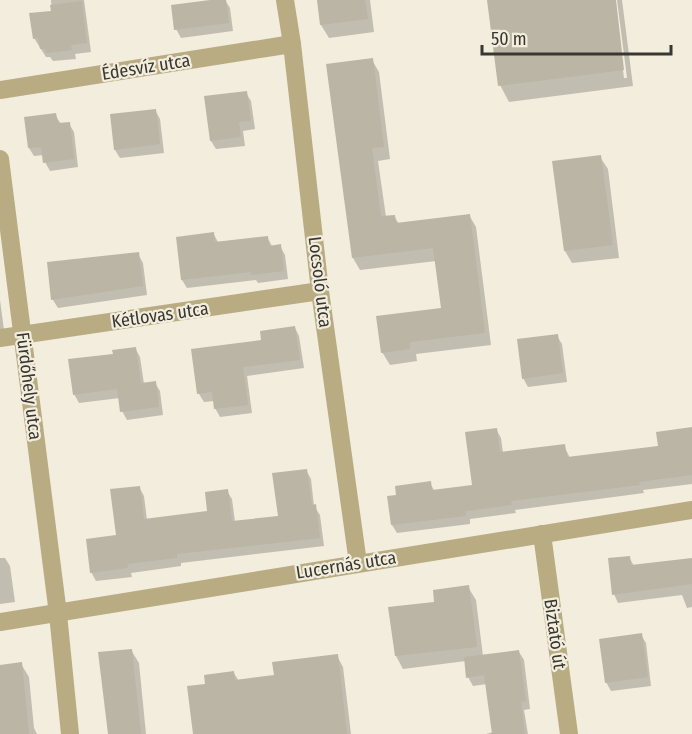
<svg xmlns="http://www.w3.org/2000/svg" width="692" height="734" font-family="'Fira Sans Condensed',sans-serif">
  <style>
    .shadow { fill: #0003 }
    .building { fill: #bab5a5 }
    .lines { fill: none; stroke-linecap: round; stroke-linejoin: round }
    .minor { stroke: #b9ac83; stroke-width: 18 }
    .labels { text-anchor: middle; stroke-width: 4.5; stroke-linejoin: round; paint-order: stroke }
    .street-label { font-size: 18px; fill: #393731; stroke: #f2eddd }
  </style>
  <rect width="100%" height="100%" fill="#f2eddd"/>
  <g class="shadow">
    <path d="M51,0h33l7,52 -16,2 1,5 -23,2 -3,-4h-4l-12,-19 18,-26z"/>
    <path d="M222,0h3l5,8 3,23 -52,7 -5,-9z"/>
    <path d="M318,0h52l4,32 -45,6 -8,-13z"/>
    <path d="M489,0h125l10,78h3l-10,-78h5l11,86 -124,16 -9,-17z"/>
    <path d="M372,60l7,12 11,87 -12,2 8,56 8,-1 5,8 70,-9 7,12 15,118 -75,9 1,7 -27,4 -8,-13 60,-43 -6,-48 -76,9 -7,-12z"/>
    <path d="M246,93l5,8 4,28 -12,2 2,15 -29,3 -5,-8z"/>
    <path d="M155,110l5,9 4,34 -44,5 -5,-8z"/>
    <path d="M55,115l6,9h8l5,8 4,35 -28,4 -5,-9 -1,-7 -10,1 -5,-8z"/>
    <path d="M600,157l8,12 11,89 -47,5 -7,-12z"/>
    <path d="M213,233l5,9 49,-5 5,9h8l5,9 3,24 -30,4 -2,-3 -69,8 -5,-8 -5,-42z"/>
    <path d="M138,254l5,9 4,32 -89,13 -5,-8 -5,-37z"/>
    <path d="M0,300l4,30 -4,1z"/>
    <path d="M295,328l4,8 5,32 -57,8 5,37 -32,4 -5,-9 -1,-7 -10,1 -5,-8 -6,-44 70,-8z"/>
    <path d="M557,336l5,8 5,38 -39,5 -5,-9z"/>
    <path d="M135,348l5,9 4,27 11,-1 5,8 3,24 -36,5 -5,-9 -2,-13 -41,5 -5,-9z"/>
    <path d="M496,429l5,9 2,15 61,-7 6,12 89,-11 33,-18v55l-49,6 1,3 -129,17 1,3 -46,6v5l-73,9 -5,-8 6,-29 32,-13 5,9 39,-5z"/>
    <path d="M306,470l5,9 3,27 6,9 4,31 -143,17v3l-50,7 1,4 -36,4 -5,-9 26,-35 22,-50 5,9 3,24 62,-8 18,-21 5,8 3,23 44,-5z"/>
    <path d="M629,557l5,9 58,-7v48l-5,1 -5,-13 -64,8 -4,-9z"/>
    <path d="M0,558h5l5,8 5,36 -15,2z"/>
    <path d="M468,587l8,13 7,56 36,-4 5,8 6,49 -6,1 4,24h-42l7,-2 -6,-48 -14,2 -5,-9 -2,-16 -63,8 -7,-13 -6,-48 46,-5z"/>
    <path d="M641,635l5,8 5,43 -40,5 -5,-9z"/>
    <path d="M131,650l8,13 7,71h-37z"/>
    <path d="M337,656l6,11 8,67h-156l11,-49 27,-13 6,9 37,-5z"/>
    <path d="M21,664l8,13 5,51 3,6h-37v-68z"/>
  </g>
  <g class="building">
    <path d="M210,0h16l3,23 -55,7 -3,-25z"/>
    <path d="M317,0h48l3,19 -48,6z"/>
    <path d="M487,0h129l8,70 -126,16z"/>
    <path d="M82,1l5,42 -16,2 1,5 -26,3 -1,-4h-5l-2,-11 -5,1 -4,-26 22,-2 -1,-6z"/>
    <path d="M373,58l11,89 -12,1 9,68 14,-1 1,8 74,-9 15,119 -75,9v7l-29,4 -5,-37 65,-8 -8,-60 -81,10 -26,-194z"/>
    <path d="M247,91l4,30 -12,1 2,15 -31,4 -6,-45z"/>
    <path d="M156,109l4,35 -46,6 -4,-36z"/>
    <path d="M56,113l2,10 12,-1 4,37 -31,4 -2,-16 -13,1 -4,-31z"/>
    <path d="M601,155l12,90 -49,6 -12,-90z"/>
    <path d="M214,232l1,10 53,-6 1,10 12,-2 3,27 -33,4v-3l-70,8 -5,-43z"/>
    <path d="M139,252l4,34 -92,14 -4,-38z"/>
    <path d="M295,326l5,34 -57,7 5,38 -34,4 -2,-17 -15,2 -6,-45 70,-9 -1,-9z"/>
    <path d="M558,334l5,39 -41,6 -5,-40z"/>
    <path d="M136,347l5,36 15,-2 3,26 -39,5 -3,-23 -44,6 -5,-36 45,-5 -1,-4z"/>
    <path d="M692,427v48l-53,7 1,3 -129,16 1,4 -46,6v5l-75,9 -4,-29 9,-1 -1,-9 36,-5 1,9 40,-5 -7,-53 32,-4 3,24 65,-8 2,13 91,-11 -2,-14z"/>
    <path d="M307,469l5,36 4,-1 4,34 -143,16v4l-50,6 1,4 -38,5 -4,-34 30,-4 -6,-46 30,-3 4,33 63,-8 -2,-19 23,-3 4,32 46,-5 -6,-43z"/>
    <path d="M630,556l1,9 61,-7v26l-80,11 -4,-37z"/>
    <path d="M469,585l8,62 -82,9 -7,-49 46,-5 -1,-12z"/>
    <path d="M642,633l6,44 -43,6 -6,-44z"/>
    <path d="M132,649l9,85h-33l-10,-82z"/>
    <path d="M519,650l7,51 -5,1 4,32h-33l-8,-59 -18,3 -2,-21z"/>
    <path d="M338,654l9,80h-154l-6,-48 18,-2 -1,-9 30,-4 1,9 39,-5 -2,-13z"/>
    <path d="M22,662l7,72h-29v-69z"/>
  </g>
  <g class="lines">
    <g class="minor">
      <path d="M285,0l7,44 28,247 38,272"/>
      <path d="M0,90l292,-46"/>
      <path d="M0,159l58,455 12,120"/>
      <path d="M0,338l320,-47"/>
      <path d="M542,534l27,200"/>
      <path d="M0,622l692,-112"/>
    </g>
  </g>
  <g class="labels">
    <g class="street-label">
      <text transform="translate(146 67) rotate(-9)" y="6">Édesvíz utca</text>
      <text transform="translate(320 282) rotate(83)" y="6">Locsoló utca</text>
      <text transform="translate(160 315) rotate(-8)" y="6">Kétlovas utca</text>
      <text transform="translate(29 386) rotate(83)" y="6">Fürdőhely utca</text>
      <text transform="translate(346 565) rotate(-9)" y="6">Lucernás utca</text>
      <text transform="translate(555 634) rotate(82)" y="6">Biztató út</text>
    </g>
  </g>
  <path d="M482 45v9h189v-9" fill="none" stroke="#393731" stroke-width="3"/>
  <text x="491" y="45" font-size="18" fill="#393731" stroke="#f2eddd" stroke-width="4.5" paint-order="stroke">50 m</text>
</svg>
